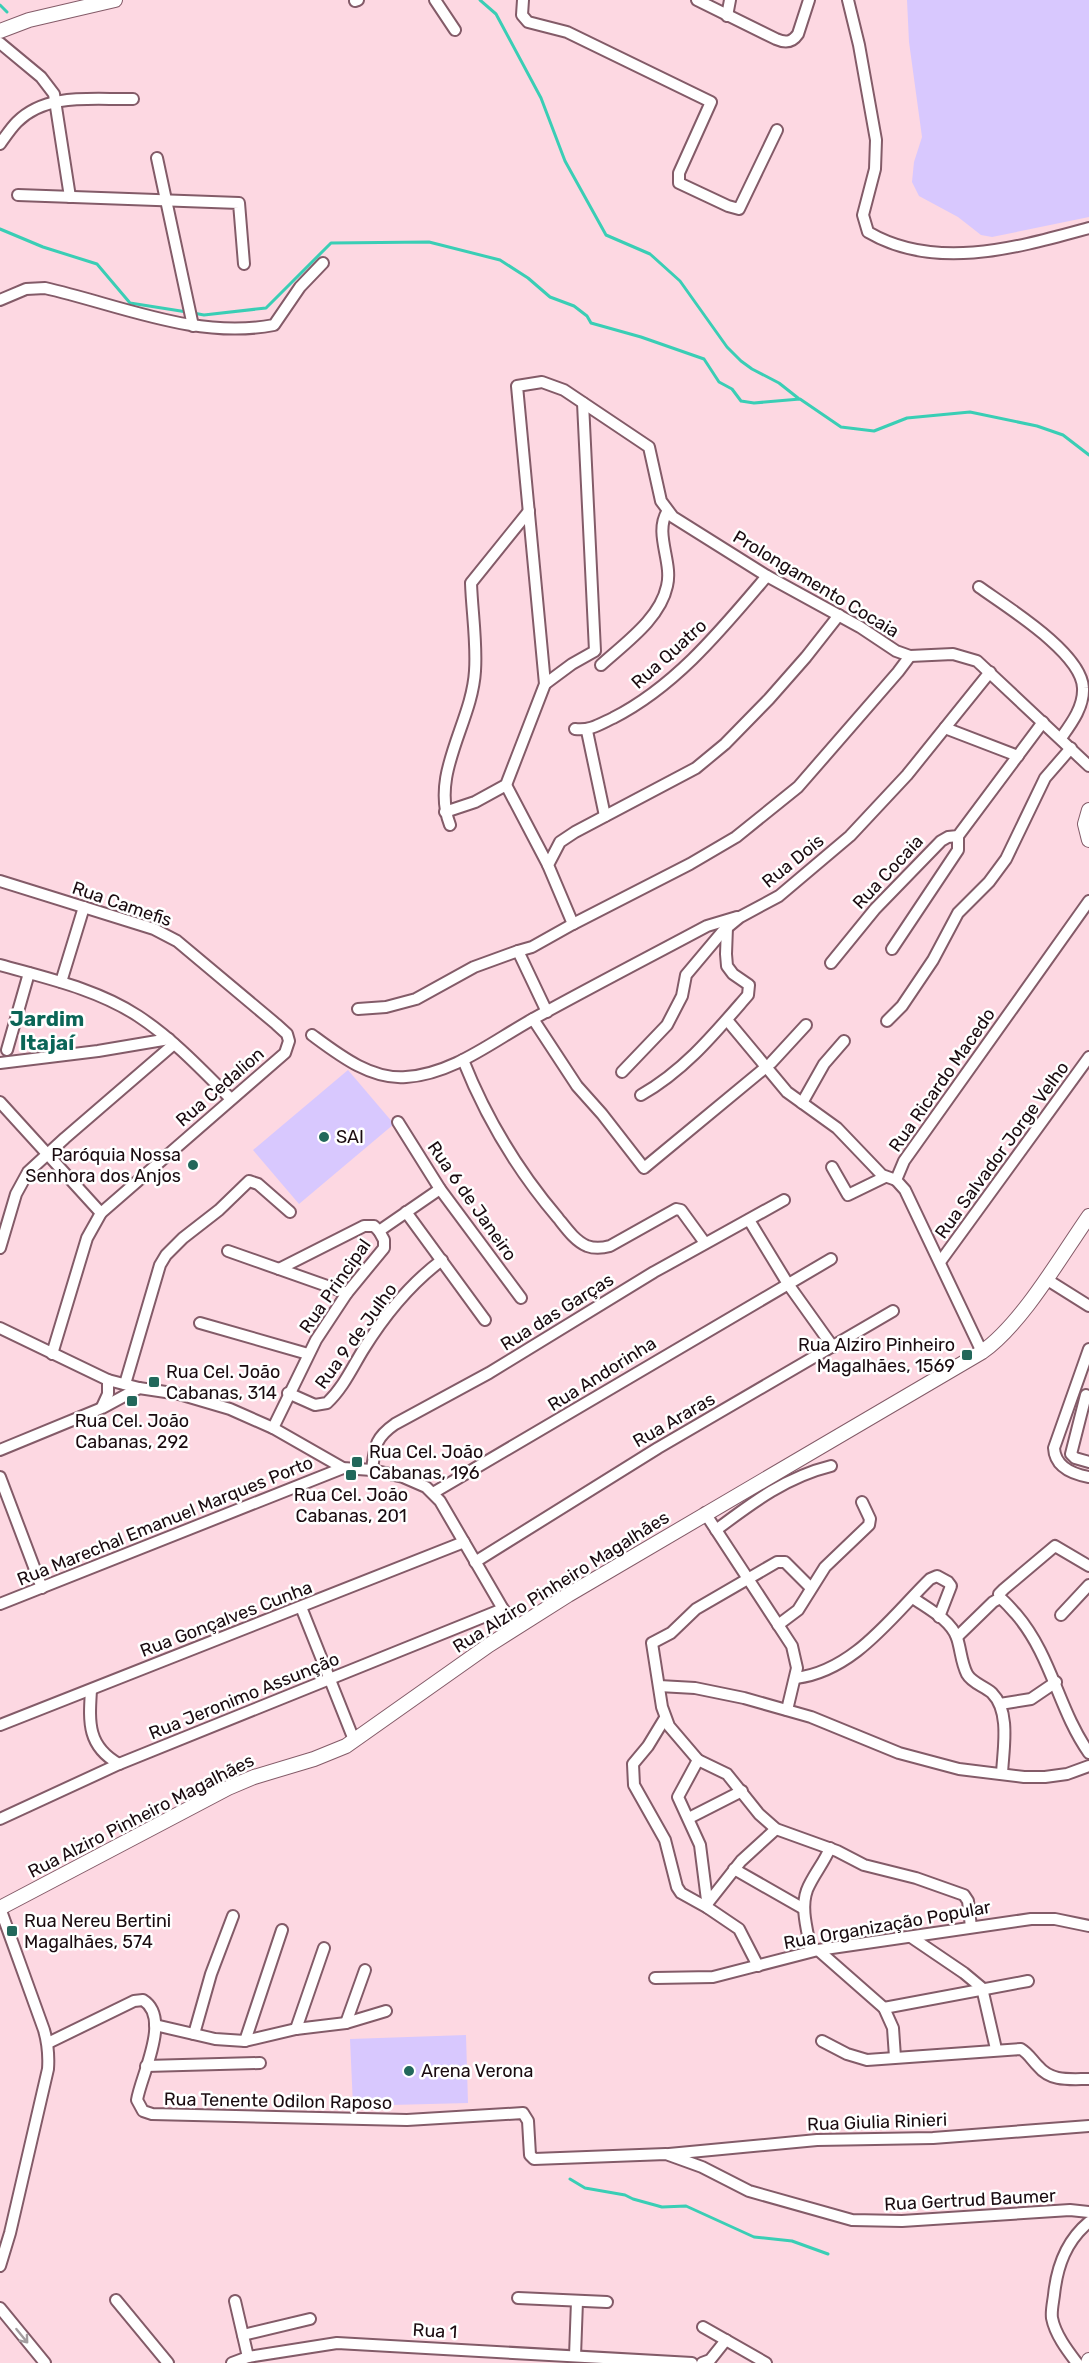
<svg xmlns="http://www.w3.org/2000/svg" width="1089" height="2363" font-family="Rubik,sans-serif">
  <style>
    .green { fill: #d8c8fe }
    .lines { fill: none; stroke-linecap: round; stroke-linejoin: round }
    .stream { stroke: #3aceb5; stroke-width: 3 }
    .street-casing { stroke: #835b68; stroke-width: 14 }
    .secondary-casing { stroke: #835b68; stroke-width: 16 }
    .street { stroke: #fff; stroke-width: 10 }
    .secondary { stroke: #fff; stroke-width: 14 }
    .oneway { stroke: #a39d9f }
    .poi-dot { fill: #22685b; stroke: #fff; stroke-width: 2 }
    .labels { text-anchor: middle; stroke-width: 5; stroke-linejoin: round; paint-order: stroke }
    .street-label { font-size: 18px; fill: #1a0b10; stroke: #fff }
    .poi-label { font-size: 18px; fill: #1a0b10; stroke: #fff; text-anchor: start }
    .quarter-label { font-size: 21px; font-weight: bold; fill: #0b6557; stroke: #fff }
  </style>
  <rect width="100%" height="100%" fill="#fdd8e2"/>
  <g class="green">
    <path d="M907,0h182v217l-97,20 -11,-2 -23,-18 -39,-21 -7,-14 2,-20 8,-25 -13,-95z"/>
    <path d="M348,1070l46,54 -95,80 -46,-54z"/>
    <path d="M466,2035l2,68 -115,3 -3,-67z"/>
  </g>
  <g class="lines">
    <g class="stream">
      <path d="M480,0l16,14 45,84 24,63 41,74 44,19 30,27 47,66 14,14 11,8 27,14 19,15"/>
      <path d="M0,5l7,7"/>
      <path d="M0,229l43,18 54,17 33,39 57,9"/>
      <path d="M193,313l11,2 62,-7 65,-65 98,-1 71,18 28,18 22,19 24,9 13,10 4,7 50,14 63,22 15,23 13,7 9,12 13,2 46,-4 41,28 33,4 33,-13 63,-6 67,14 26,9 26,20"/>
      <path d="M570,2179l15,9 40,7 8,4 29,8 24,-1 68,31 38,4 36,13"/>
    </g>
    <g class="street-casing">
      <g id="street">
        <path d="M435,0l20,30"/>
        <path d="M523,0l-1,15 6,7 39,10 144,70 -32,71v10l49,23 11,3 38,-79"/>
        <path d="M697,0l79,39c9,4 16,4 22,-5l11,-34"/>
        <path d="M848,0l11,45 17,95 -1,29 -12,46 5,17c68,40 151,15 221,-4"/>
        <path d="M355,1l3,-1"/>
        <path d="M727,16l3,-16"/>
        <path d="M0,43l41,34 13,17 16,103"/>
        <path d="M0,144c5,-7 11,-16 17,-22 30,-30 77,-22 116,-23"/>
        <path d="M157,158l36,168"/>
        <path d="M18,195l221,8 5,61"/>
        <path d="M0,300l26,-11 19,-1c75,17 152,52 229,37l26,-38 23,-24"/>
        <path d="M979,587c28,20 103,66 104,101 1,19 -12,36 -22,50"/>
        <path d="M601,665c24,-22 59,-46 66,-79 6,-24 -13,-52 0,-74"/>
        <path d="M545,684l27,-20 23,-13 -12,-248"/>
        <path d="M945,728l73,28"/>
        <path d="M575,729c15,2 25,-5 38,-11 63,-32 109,-89 154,-142"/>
        <path d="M587,731l18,85"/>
        <path d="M506,785l42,80"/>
        <path d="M445,812l30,-10 31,-17 39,-101 -28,-298 25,-4 22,8 85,57 12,54 12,16 94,59 93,51 36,24 14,5 43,-2 24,7 112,105"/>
        <path d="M450,825c-20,-52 22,-102 25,-154 2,-29 -3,-59 -4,-88l58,-72"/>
        <path d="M0,881l154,48 23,12 99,83 11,10 2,7 -4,12 -184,160 -14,25 -35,116"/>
        <path d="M573,924l-25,-59 12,-23 15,-10 121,-64 29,-24 44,-45 37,-42 33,-42"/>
        <path d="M892,949l66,-99v-14"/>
        <path d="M831,963l44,-54 66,-68 7,-4 10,-1 85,-114"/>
        <path d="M0,965c46,13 97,24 138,51 35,23 63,53 93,83"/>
        <path d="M61,982l23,-75"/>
        <path d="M358,1009l28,-2 30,-8 58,-32 44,-16"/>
        <path d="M547,1012l-29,-61 14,-4 41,-23 117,-60 46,-27 62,-50 100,-115 12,-16"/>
        <path d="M533,1019l44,67 25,28 42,54 127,-105 35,-38"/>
        <path d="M727,1020l60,72 50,36 45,47 14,5"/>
        <path d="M887,1021l15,-15 31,-46 25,-47 31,-31 17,-23 39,-81 26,-30"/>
        <path d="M312,1035c27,20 59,45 94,42 47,-3 87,-36 127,-58 58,-32 116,-62 174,-93l30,-9"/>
        <path d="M7,1050l22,-77"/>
        <path d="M463,1060c23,58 55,111 95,158 8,10 17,23 29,28 8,3 16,2 23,0l66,-37 5,1 24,33"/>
        <path d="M0,1063l98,-12 71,-12"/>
        <path d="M622,1072l45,-47 15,-29 4,-21 37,-44 17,-14 39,-21 71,-60 57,-61 83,-103"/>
        <path d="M641,1095c44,-25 74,-62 107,-100l1,-10 -16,-11 -6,-8 -1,-12 1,-27"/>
        <path d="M0,1102l101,111"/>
        <path d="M802,1103l22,-39 20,-23"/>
        <path d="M398,1122l42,67 81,109"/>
        <path d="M832,1167l16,28 37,-18"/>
        <path d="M406,1212l79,108"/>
        <path d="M749,1220l39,64 45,63"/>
        <path d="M0,1248l16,-54 12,-22 37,-34 109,-94"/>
        <path d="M228,1251l119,42"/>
        <path d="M940,1262l149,-205"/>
        <path d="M279,1269l85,-43h10l5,5"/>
        <path d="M1046,1279l43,27"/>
        <path d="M200,1323l108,31"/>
        <path d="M0,1328l108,52 31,8 40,6 51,15 43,19 70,40 29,2 31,7 23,10 14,14 63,108 15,18"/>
        <path d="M1089,1349l-35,99c1,19 18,26 35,29"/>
        <path d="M982,1352l-77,-162 -9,-10 8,-19 185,-260"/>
        <path d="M125,1384l35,-119 6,-10 17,-17 36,-28 30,-29 9,3 32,28"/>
        <path d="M288,1393l27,12 12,-2c16,-15 25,-35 36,-53 21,-34 47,-66 79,-90"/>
        <path d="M1086,1395l-15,59 4,4 14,4"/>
        <path d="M102,1407l6,-13v-14"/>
        <path d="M273,1428l43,-88 31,-47 37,-45v-8l-5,-9 61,-42"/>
        <path d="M0,1450l102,-42 37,-20"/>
        <path d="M372,1470c3,-24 3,-32 23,-46l94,-51 165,-101 130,-72"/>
        <path d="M0,1477l42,111"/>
        <path d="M433,1493l398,-234"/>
        <path d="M705,1513l87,133 5,22 -10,42"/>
        <path d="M716,1530c36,-27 70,-53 115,-64"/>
        <path d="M475,1562l183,-114 235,-137"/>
        <path d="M811,1588l-26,-26h-8l-81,47 -25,24 -19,10 10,64 7,19 29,34 29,14 32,40 17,15 61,22 27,14 52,13 48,17 4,6 3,26"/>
        <path d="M913,1598c14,10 38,22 44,40 4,12 4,24 10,36 5,9 17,12 25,19 19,19 11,57 10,81"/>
        <path d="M1000,1598c6,4 11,11 16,16 36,42 42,95 73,139"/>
        <path d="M0,1604l343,-136"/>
        <path d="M301,1607l53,133"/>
        <path d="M1061,1615l28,-30"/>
        <path d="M778,1625l20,-15 27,-43 44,-42 1,-6 -8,-17"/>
        <path d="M957,1637l36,-35 7,-4 -1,-4 5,-5 51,-43 34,20"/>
        <path d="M796,1678c58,-7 96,-62 134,-99l7,-3 11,6 3,4 -12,31"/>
        <path d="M659,1686l36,2 49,10 67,19 88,36 60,16 65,8h21l22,-3 22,-8"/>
        <path d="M91,1690c-2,32 -4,56 28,74"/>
        <path d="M1000,1704l31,-5 25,-17"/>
        <path d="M665,1718l-17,28 -15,18 1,21 31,55 12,47 4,6 27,15"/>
        <path d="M0,1725l464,-183"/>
        <path d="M698,1760l-20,37 22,48 8,63 31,21 19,37"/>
        <path d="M689,1818l53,-27"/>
        <path d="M0,1819l119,-55 384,-155"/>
        <path d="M734,1869l70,40"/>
        <path d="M707,1904l34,-43 35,-32"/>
        <path d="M911,1937l53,36 18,15 14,61"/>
        <path d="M818,1950l66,58 9,20 2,29"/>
        <path d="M811,1951c-3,-19 -11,-42 -4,-61 6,-15 17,-27 23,-42"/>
        <path d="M655,1978l58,-1 105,-27 213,-31h24l34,7"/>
        <path d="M884,2008l144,-27"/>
        <path d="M346,2023l19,-53"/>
        <path d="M155,2025l60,14 30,2 51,-12 50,-6 40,-12"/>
        <path d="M296,2029l28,-81"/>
        <path d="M194,2034l17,-60 22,-58"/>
        <path d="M245,2041l37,-111"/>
        <path d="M822,2041l25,13 20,6 154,-11c7,4 11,11 17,17 13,16 32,13 51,13"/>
        <path d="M48,2043l86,-42 9,-1c29,18 -2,75 -6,100l6,11 9,3 255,6 116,-7 5,8 2,34 4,4 132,-5 36,13 47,24 103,29 50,1 168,-11 19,2"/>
        <path d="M146,2066l114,-3"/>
        <path d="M669,2154l148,-14 116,-2 156,-12"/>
        <path d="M0,2266l10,-33 38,-164c1,-14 0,-25 -4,-39l-44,-122"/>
        <path d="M518,2298l89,4"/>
        <path d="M116,2300l52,63"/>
        <path d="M235,2301l13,56"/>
        <path d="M0,2308l45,55"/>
        <path d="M703,2327l63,36"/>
        <path d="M243,2335l67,-16"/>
        <path d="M575,2356l2,-55"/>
        <path d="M232,2363l16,-6 89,-14 355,20"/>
        <path d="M702,2363l8,-3 16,-20"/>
        <path d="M1077,2363c-10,-13 -22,-29 -25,-45 -1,-7 1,-15 2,-23 3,-29 12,-54 35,-73"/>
      </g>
    </g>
    <g class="secondary-casing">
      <g id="secondary">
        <path d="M0,31l29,-11 86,-20"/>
        <path d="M1089,810l-4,14 4,16"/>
        <path d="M0,1908l228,-120 26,-11 60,-18 32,-13 143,-101 79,-50 414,-243c40,-28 79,-96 107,-136"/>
        <path d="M1088,2363l1,-3"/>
      </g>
    </g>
    <use href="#street" class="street"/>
    <use href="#secondary" class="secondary"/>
  </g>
  <defs><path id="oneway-shaft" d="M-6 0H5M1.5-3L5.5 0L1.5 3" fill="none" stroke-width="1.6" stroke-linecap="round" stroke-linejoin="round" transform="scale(1.5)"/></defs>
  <use class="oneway" href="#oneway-shaft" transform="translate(22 2336) rotate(51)"/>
  <g class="poi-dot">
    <circle cx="324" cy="1137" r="6"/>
    <circle cx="193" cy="1165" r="6"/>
    <rect x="961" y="1349" width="12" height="12" rx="3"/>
    <rect x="148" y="1376" width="12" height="12" rx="3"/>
    <rect x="126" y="1395" width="12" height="12" rx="3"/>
    <rect x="351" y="1456" width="12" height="12" rx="3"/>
    <rect x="345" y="1469" width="12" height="12" rx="3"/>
    <rect x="6" y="1925" width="12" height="12" rx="3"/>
    <circle cx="409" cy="2071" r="6"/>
  </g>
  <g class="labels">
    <g class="street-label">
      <text transform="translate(816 584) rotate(31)" y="6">Prolongamento Cocaia</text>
      <text transform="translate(669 654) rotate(-42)" y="6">Rua Quatro</text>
      <text transform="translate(793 861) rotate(-39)" y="6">Rua Dois</text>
      <text transform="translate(888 872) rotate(-47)" y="6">Rua Cocaia</text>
      <text transform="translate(122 904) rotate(19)" y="6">Rua Camefis</text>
      <text transform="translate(942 1080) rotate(-55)" y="6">Rua Ricardo Macedo</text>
      <text transform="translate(220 1087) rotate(-41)" y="6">Rua Cedalion</text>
      <text transform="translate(1002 1150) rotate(-54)" y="6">Rua Salvador Jorge Velho</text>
      <text transform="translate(472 1201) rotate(55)" y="6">Rua 6 de Janeiro</text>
      <text transform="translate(335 1286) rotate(-55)" y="6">Rua Principal</text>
      <text transform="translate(557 1312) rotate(-32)" y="6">Rua das Garças</text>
      <text transform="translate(356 1336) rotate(-54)" y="6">Rua 9 de Julho</text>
      <text transform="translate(602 1374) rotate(-32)" y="6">Rua Andorinha</text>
      <text transform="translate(674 1420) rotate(-30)" y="6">Rua Araras</text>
      <text transform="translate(165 1521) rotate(-22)" y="6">Rua Marechal Emanuel Marques Porto</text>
      <text transform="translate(561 1582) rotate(-32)" y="6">Rua Alziro Pinheiro Magalhães</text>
      <text transform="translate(226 1619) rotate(-21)" y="6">Rua Gonçalves Cunha</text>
      <text transform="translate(244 1696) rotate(-22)" y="6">Rua Jeronimo Assunção</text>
      <text transform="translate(141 1816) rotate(-27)" y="6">Rua Alziro Pinheiro Magalhães</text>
      <text transform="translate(887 1925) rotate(-10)" y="6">Rua Organização Popular</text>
      <text transform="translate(278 2101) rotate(1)" y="6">Rua Tenente Odilon Raposo</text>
      <text transform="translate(877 2122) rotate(-2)" y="6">Rua Giulia Rinieri</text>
      <text transform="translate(970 2200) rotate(-3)" y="6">Rua Gertrud Baumer</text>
      <text transform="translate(435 2331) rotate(3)" y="6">Rua 1</text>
    </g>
    <g class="poi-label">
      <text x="336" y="1143">SAI</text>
      <text x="181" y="1161" text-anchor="end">Paróquia Nossa<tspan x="181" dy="21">Senhora dos Anjos</tspan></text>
      <text x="955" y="1351" text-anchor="end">Rua Alziro Pinheiro<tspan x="955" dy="21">Magalhães, 1569</tspan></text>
      <text x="166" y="1378">Rua Cel. João<tspan x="166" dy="21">Cabanas, 314</tspan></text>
      <text x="132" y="1427" text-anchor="middle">Rua Cel. João<tspan x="132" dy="21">Cabanas, 292</tspan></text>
      <text x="369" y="1458">Rua Cel. João<tspan x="369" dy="21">Cabanas, 196</tspan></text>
      <text x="351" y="1501" text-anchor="middle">Rua Cel. João<tspan x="351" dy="21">Cabanas, 201</tspan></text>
      <text x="24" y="1927">Rua Nereu Bertini<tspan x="24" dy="21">Magalhães, 574</tspan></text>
      <text x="421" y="2077">Arena Verona</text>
    </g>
    <g class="quarter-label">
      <text x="47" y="1026">Jardim<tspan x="47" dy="24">Itajaí</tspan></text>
    </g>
  </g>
</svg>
